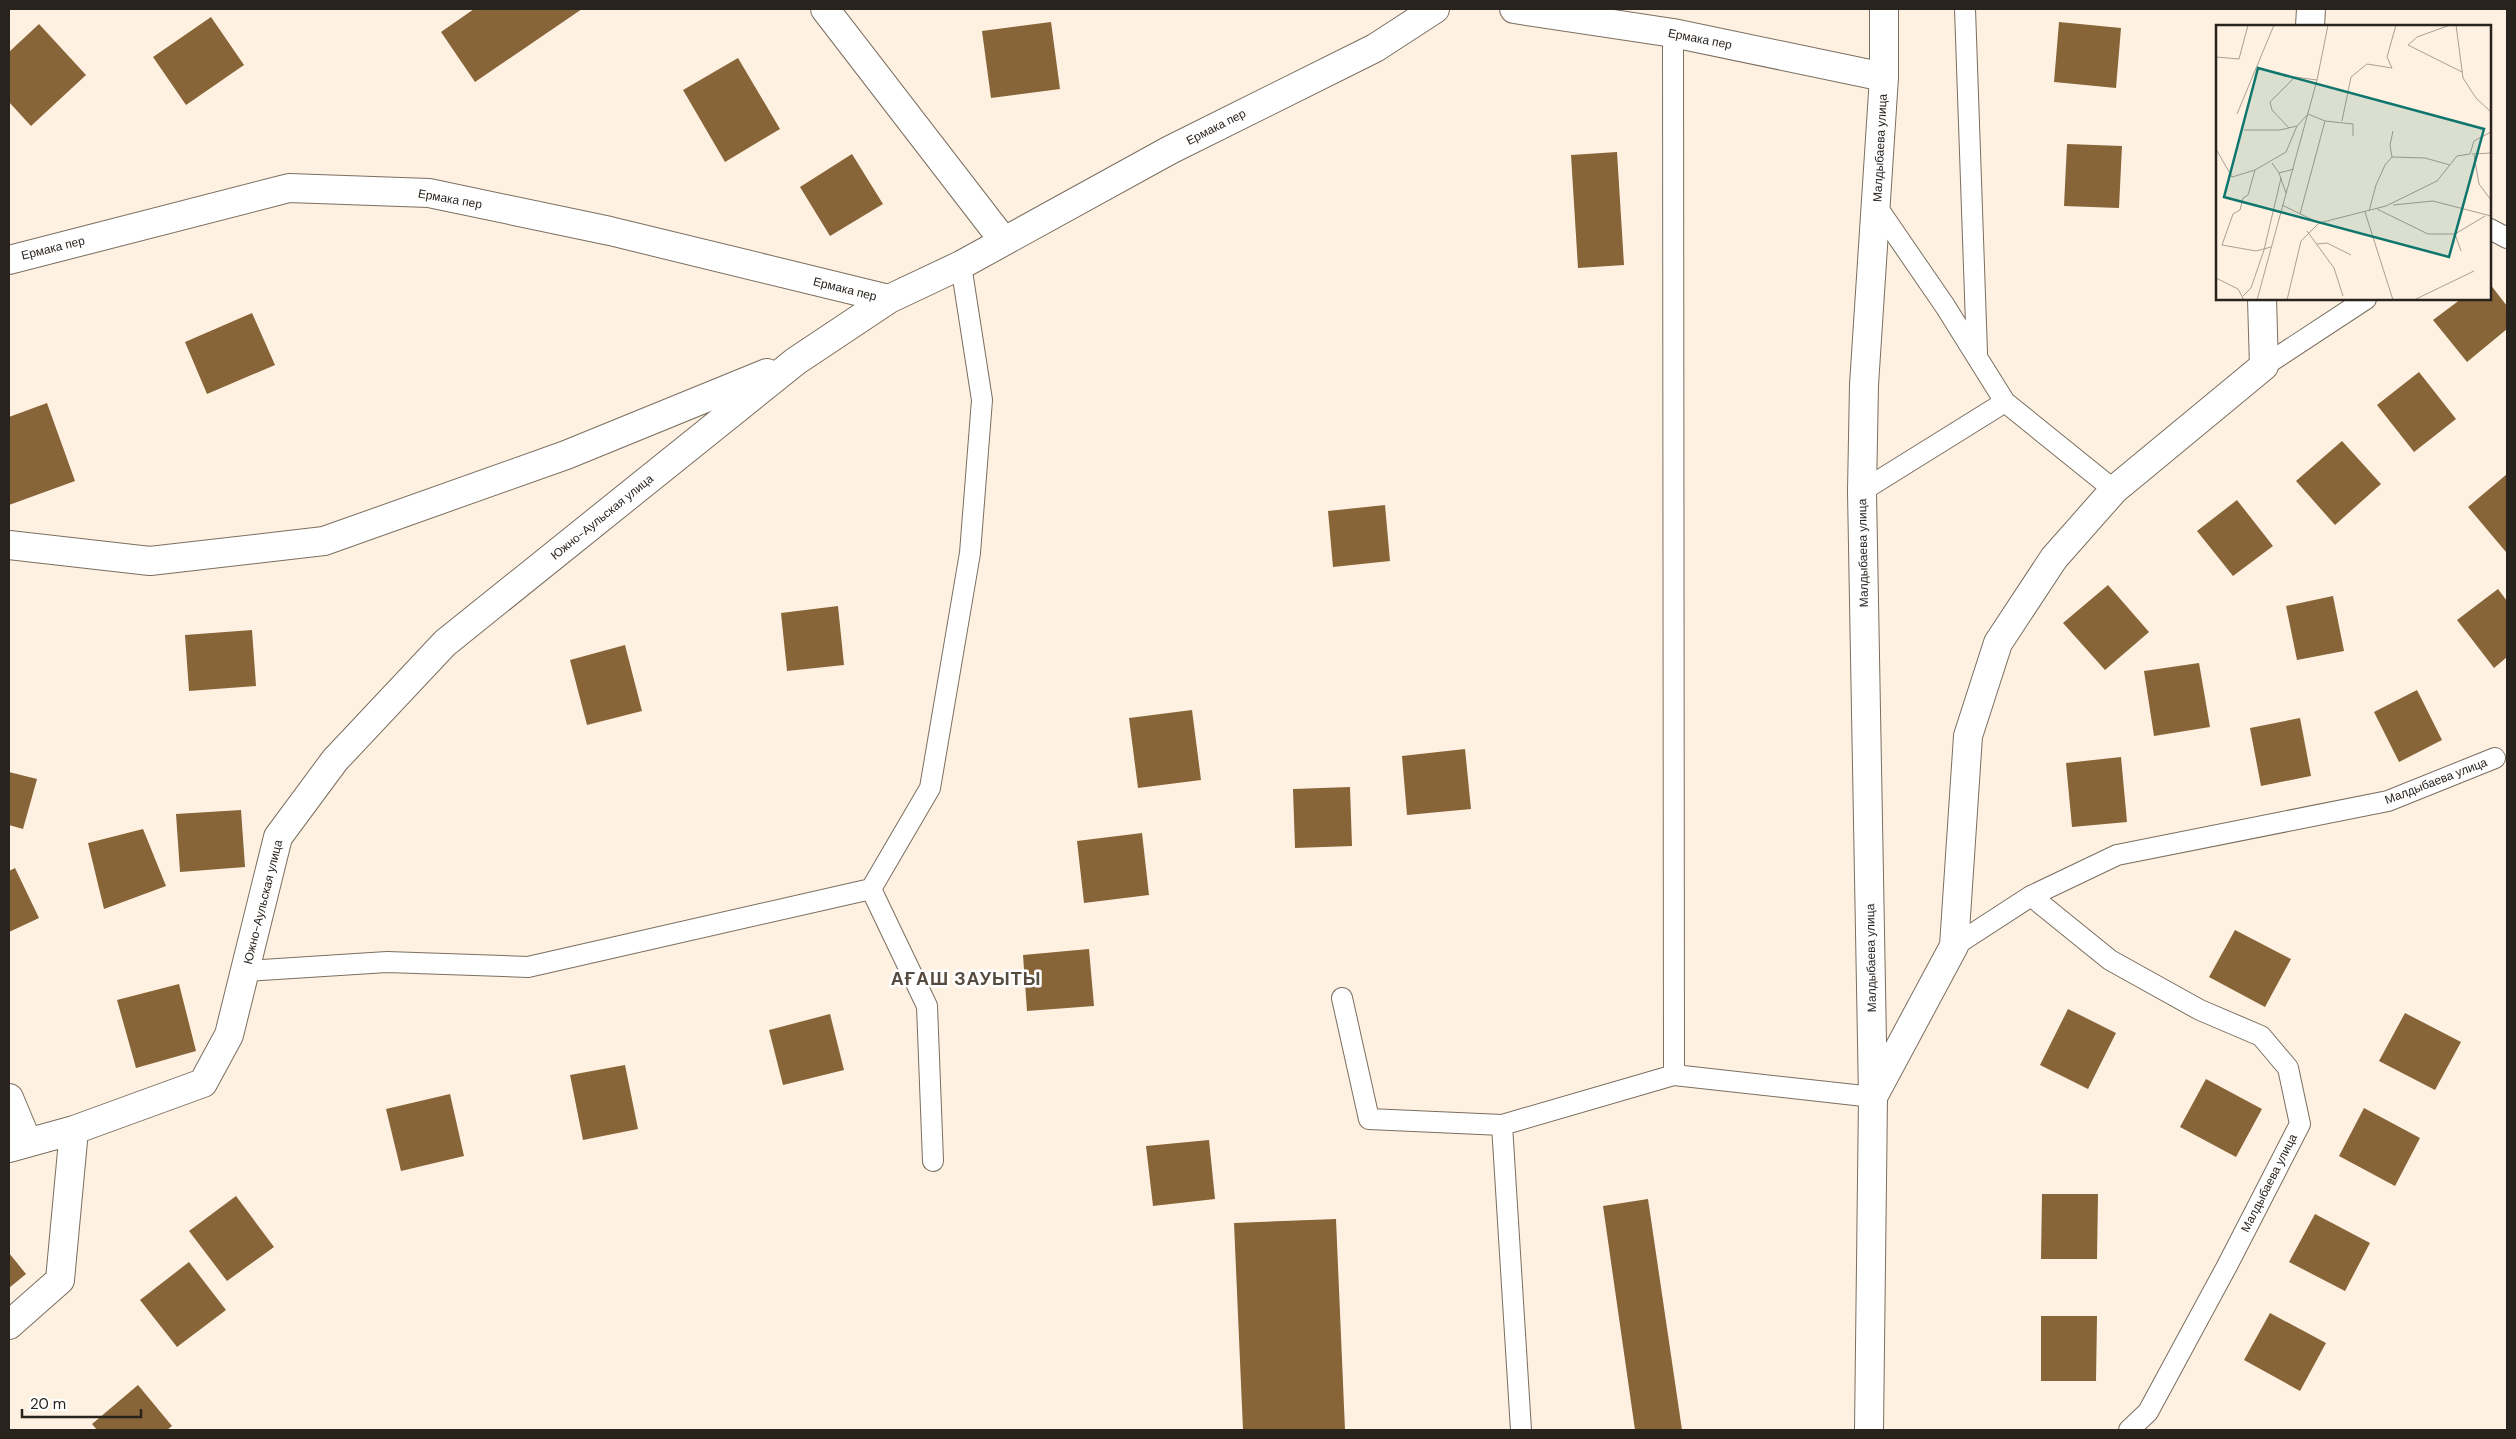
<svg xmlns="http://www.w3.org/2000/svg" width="2516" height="1439" viewBox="0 0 2516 1439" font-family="'DM Sans',sans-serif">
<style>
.building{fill:#886439}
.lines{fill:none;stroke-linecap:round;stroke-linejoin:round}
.service-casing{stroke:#7a6e60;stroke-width:22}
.minor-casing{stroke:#7a6e60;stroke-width:30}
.secondary-casing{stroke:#7a6e60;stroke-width:30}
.service{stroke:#fff;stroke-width:20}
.minor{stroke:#fff;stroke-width:28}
.secondary{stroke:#fff;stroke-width:28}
.labels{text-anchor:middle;stroke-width:5;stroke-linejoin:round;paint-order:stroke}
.street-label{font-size:12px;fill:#29231e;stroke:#fff}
.district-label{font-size:18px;font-weight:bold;letter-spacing:1px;fill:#564b3e;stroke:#fff}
.inset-road{fill:none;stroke:#a99f93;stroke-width:1}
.view{fill:#0f766e;fill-opacity:0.15;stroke:#0f766e;stroke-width:2.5}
.inset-edge{fill:none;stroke:#29231e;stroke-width:2.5}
</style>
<rect width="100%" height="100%" fill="#fff1e1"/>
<path class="building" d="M474 9H582L475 82 441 32Z
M211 17 244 65 186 105 153 57Z
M1051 22 1060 89 991 98 982 31Z
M2059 22 2121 28 2116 88 2054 82Z
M39 24 86 75 31 126 9 102V52Z
M738 58 780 129 725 162 683 90Z
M2067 144 2122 146 2119 208 2064 206Z
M1617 152 1624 265 1578 268 1571 155Z
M852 154 883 204 830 236 800 187Z
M2490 284 2507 306V329L2467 362 2433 320 2461 299H2490Z
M252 313 275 365 207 394 185 342Z
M2419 372 2456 419 2414 452 2377 405Z
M47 403 75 481 9 505V417Z
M2342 441 2381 484 2335 525 2296 481Z
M2507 474V551L2506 552 2468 507Z
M2237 500 2273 546 2233 576 2197 531Z
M1385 505 1390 561 1333 567 1328 511Z
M2108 585 2149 632 2105 670 2063 623Z
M2498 589 2507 601V657L2494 668 2457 620Z
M2333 596 2344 651 2297 660 2286 606Z
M838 606 844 665 787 671 781 613Z
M252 630 256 686 189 691 185 635Z
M625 645 642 711 587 725 570 660Z
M2199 663 2210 727 2154 736 2144 671Z
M2417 690 2442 740 2399 762 2374 712Z
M1192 710 1201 780 1138 788 1129 718Z
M2300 718 2311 776 2261 786 2250 728Z
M1465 749 1471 809 1407 815 1402 756Z
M2121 757 2127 822 2072 827 2066 763Z
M9 772 37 779 23 829 9 825Z
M1350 787 1352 846 1295 848 1293 789Z
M241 810 245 867 180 872 176 814Z
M143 829 166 886 104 909 88 843Z
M1142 833 1149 895 1084 903 1077 841Z
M15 868 39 918 9 932V871Z
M2235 930 2291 959 2265 1007 2209 977Z
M1089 949 1094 1006 1027 1011 1023 955Z
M179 984 196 1051 136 1068 117 1000Z
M2068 1009 2116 1033 2088 1089 2040 1065Z
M2405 1013 2461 1042 2435 1090 2379 1061Z
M830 1014 844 1070 783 1085 769 1030Z
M625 1065 638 1129 583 1140 570 1075Z
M2206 1079 2262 1109 2236 1157 2180 1127Z
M450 1094 464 1156 401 1171 386 1109Z
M2364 1108 2420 1138 2395 1186 2339 1156Z
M1209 1140 1215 1199 1153 1206 1146 1146Z
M2042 1194H2098L2097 1259H2041Z
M236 1196 274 1247 227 1281 189 1231Z
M1648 1199 1682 1430H1635L1603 1206Z
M2315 1214 2370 1243 2345 1291 2289 1262Z
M1336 1219 1345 1430H1243L1234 1223Z
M9 1253 26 1274 9 1288Z
M189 1262 226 1310 177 1347 140 1300Z
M2270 1313 2326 1343 2300 1391 2244 1360Z
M2041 1316H2097L2096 1381H2041Z
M138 1385 172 1426 167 1430H97L92 1424Z"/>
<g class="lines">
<g class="service-casing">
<path id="service" d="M1965 9 1977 353
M1673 33 1674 1075
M1877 207 1945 306 2005 402 2114 490
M2490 229 2507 238
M2264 366 2366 299
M1862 491 2005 402
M2031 896 2110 960 2200 1010 2261 1036 2288 1068 2300 1124 2227 1266 2148 1412 2129 1430
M1954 946 2031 896 2117 855 2388 801 2495 758
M246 971 387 962 528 967 871 889
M1342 998 1369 1119 1502 1125 1674 1075 1873 1097
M1502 1125 1521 1430
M933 1161 927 1006 871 889 930 788 970 553 982 400 961 265"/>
</g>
<g class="minor-casing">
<path id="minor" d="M825 9 1003 240
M1514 9 1673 33 1884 77
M2310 26 2311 9
M9 260 289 188 429 193 610 231 889 299
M9 545 150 561 324 541 566 455 767 373
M1873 1097 1954 946 1968 736 1998 643 2054 558 2114 490 2264 366 2262 299
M9 1098 27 1141
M9 1148 74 1130
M9 1325 60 1280 74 1130 203 1083 229 1035 278 837 335 760 445 643 796 361 889 299 961 265 1170 150 1375 48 1435 9"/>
</g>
<g class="secondary-casing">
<path id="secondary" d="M1869 1430 1873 1097 1862 491 1864 385 1884 77V9"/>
</g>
<use href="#service" class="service"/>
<use href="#minor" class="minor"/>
<use href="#secondary" class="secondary"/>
</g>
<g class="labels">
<g class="street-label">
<text transform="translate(1700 39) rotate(11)" y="4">Ермака пер</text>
<text transform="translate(1216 127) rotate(-27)" y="4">Ермака пер</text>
<text transform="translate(1880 148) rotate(-87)" y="4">Малдыбаева улица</text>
<text transform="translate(450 199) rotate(10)" y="4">Ермака пер</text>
<text transform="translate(53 248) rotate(-14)" y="4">Ермака пер</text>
<text transform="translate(845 289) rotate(14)" y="4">Ермака пер</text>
<text transform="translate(602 517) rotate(-39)" y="4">Южно-Аульская улица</text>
<text transform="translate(1863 553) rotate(-91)" y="4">Малдыбаева улица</text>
<text transform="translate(2436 781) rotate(-21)" y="4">Малдыбаева улица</text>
<text transform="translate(263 902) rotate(-76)" y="4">Южно-Аульская улица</text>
<text transform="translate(1871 958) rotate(-91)" y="4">Малдыбаева улица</text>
<text transform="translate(2269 1183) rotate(-63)" y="4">Малдыбаева улица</text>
</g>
<g class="district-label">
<text x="966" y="985">АҒАШ ЗАУЫТЫ</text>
</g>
</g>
<g transform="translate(2216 25)">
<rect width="275" height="275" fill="#fff1e1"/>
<path class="inset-road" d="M234 0 201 12 192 20 246 47M240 0 247 53 260 73 275 87M0 32 23 34 32 0M21 89 58 0M126 96 135 52 151 39 176 43 171 32 180 0M73 103 56 85 54 77 79 52 101 55M28 105H64L81 101M0 124 16 152 39 145M256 129 275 128M258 130 263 159 275 175M176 132 209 133 234 140M56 138 63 148 70 168M63 148 78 144M66 180 103 198 170 181 221 156 241 131 254 129 258 116 275 107M177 180 217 176 275 191M161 184 212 209H239L269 191M153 186 160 160 169 140 176 132 174 120 177 106M149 187 177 275M84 189 109 96M91 206 118 243 127 271M239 209 245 226M101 219 111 218 135 230M55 222 40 226 6 220 17 189 24 185 27 173 32 170 39 145 70 127 81 101 92 89 109 96 137 99V111M0 253 22 264 28 275M27 271 35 263 48 225 65 153M41 275 101 55 112 0M71 275 85 216 103 198M198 275 258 246"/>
<path class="view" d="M42 43 268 104 233 232 8 172Z"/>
<rect width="275" height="275" class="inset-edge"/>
</g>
<rect width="2516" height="1439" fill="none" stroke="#29231e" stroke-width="20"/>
<path d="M22 1409v8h119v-8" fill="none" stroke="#29231e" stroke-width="2.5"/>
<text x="30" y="1409" font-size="15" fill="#29231e" stroke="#ffffff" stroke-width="4" paint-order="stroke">20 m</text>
</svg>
